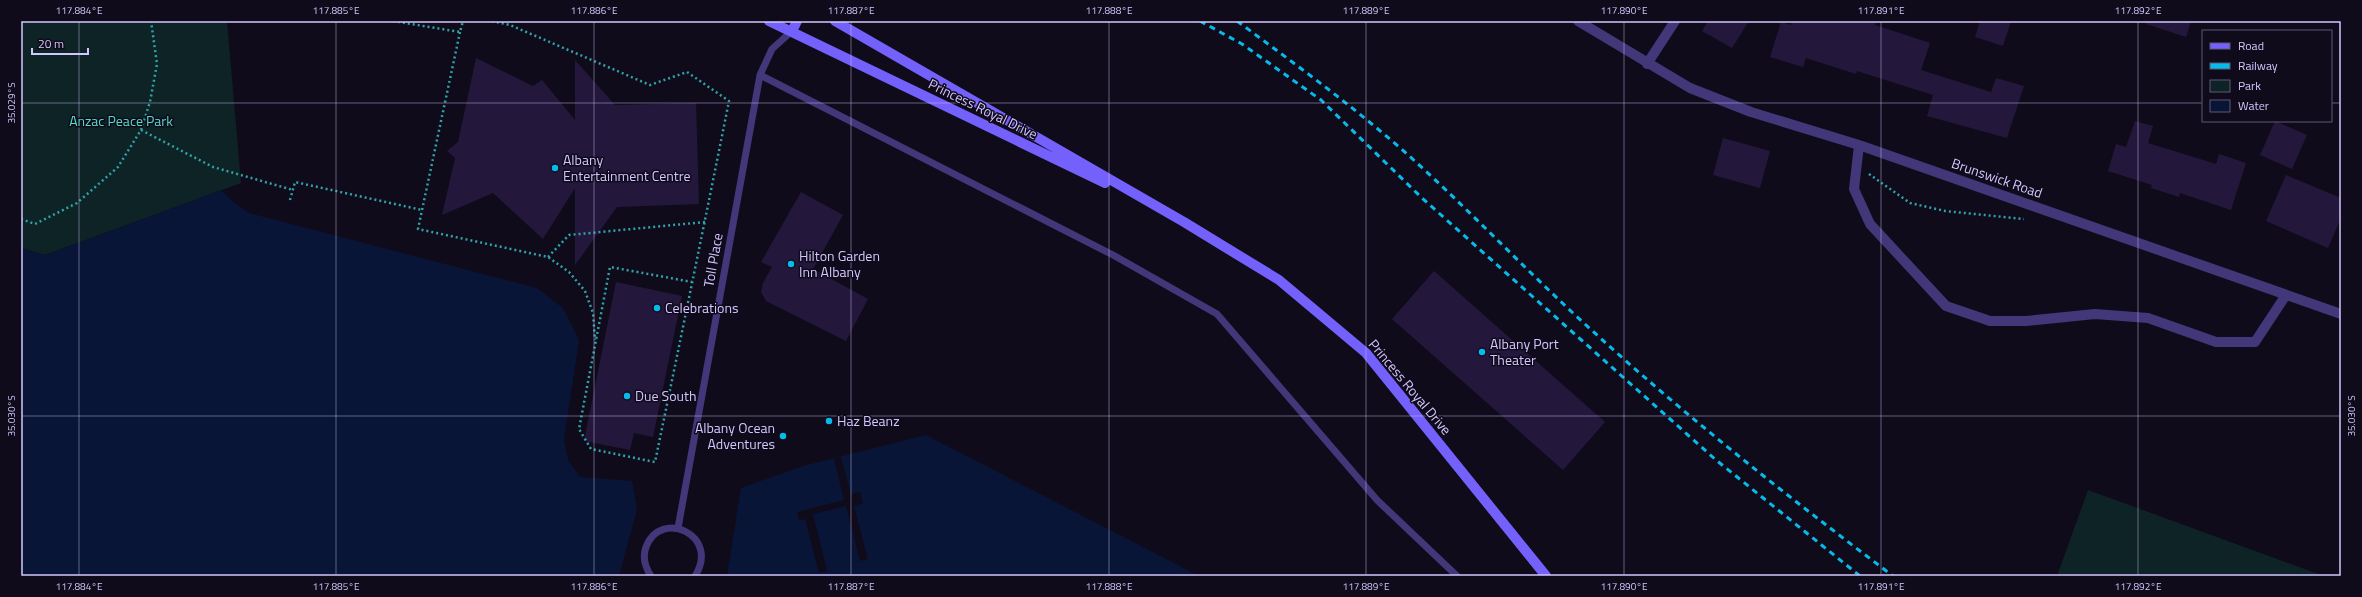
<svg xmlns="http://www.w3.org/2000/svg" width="2362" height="597" viewBox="0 0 2362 597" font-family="'Titillium Web',sans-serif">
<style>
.green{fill:#0e2325}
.water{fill:#091536}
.pier{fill:#100b1b}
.building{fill:#23183b}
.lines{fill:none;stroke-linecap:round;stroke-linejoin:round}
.path{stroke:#2fa3a9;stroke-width:2.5;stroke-dasharray:2 3;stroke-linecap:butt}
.lane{stroke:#413779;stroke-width:7}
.street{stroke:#413779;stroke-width:10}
.secondary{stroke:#7460fb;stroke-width:10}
.rail{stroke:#06bbea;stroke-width:3;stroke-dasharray:6 5;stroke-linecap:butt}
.ticks{fill:none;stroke:#d3c6fe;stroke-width:1;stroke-opacity:0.45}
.poi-dot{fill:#06bbea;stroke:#100b1b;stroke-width:1.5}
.labels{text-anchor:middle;stroke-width:3;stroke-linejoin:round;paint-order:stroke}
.street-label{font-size:14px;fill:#d3c6fe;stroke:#100b1b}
.park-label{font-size:14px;fill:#56dac7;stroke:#100b1b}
.poi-label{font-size:14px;fill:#d3c6fe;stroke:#100b1b;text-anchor:start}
.neatline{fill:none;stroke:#d3c6fe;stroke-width:1.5}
.ticks-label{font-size:10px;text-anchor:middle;fill:#d3c6fe}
</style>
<rect width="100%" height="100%" fill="#100b1b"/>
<path class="green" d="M21 21H227L241 183 45 255 21 248Z
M2088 490 2324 576H2057Z"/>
<path class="water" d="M221 190 235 203 249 213 537 288 563 308 579 340 564 439 568 460 580 477 632 481 637 510 619 576H21V248L46 255Z
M926 435 1199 576H727L741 488 803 466Z"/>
<path class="pier" d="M841 457 851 494 860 492 863 503 854 506 868 559 860 561 846 506 813 514 827 571 819 573 805 519 799 520 797 512 844 500 834 459Z"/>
<path class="building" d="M1708 21H1749L1732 48 1702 31Z
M1792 21H1876L1875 25 1930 43 1921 70 1991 92 1996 78 2024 86 2007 138 1927 116 1933 95 1857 71 1856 74 1806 58 1803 67 1770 57 1781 22 1791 25Z
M1980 21H2011L2003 46 1975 37Z
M2147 21H2191L2186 37 2146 24Z
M476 58 533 86 542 80 575 120V60L615 105 696 103 699 204 617 207 575 265V188L543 239 493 193 442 215 455 158 447 151 458 142Z
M2135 121 2153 126 2148 143 2216 164 2219 154 2246 163 2231 210 2180 193 2179 197 2151 188 2152 185 2108 171 2116 144 2126 147Z
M2275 121 2307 135 2292 169 2260 155Z
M1723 138 1770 151 1760 188 1713 175Z
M2286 175 2341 198V218L2328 248 2266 221Z
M801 192 843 215 813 269 868 299 846 341 766 301 761 292 763 283 772 267 761 262Z
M1434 271 1605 422 1563 470 1392 319Z
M616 282 682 296 653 437 634 433 630 450 584 441Z"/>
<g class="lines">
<path class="path" d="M393 21 460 32 463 21
M492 21 510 25 650 85 687 72 729 101C705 221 680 342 655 462L591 449 579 429 610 267 692 282
M460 32 418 229 548 257 569 272 585 291 593 313 595 340
M141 130 213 167 293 190
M1869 174 1910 203 1945 211 2024 219
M290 200 295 182 422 210
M21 219 35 224 77 203 118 167 141 130 150 102 157 64 151 21
M548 257 569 235 705 222"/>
<path class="lane" d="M760 75 1113 255 1217 314 1377 500 1457 576
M678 528 760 75 772 49 792 31
M651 576C645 567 642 558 646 547 660 508 721 535 695 576"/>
<path class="street" d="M1578 21 1690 88 1751 112 1859 145 2341 314
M1647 64 1675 21
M1859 145 1854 189 1870 224 1946 306 1990 321H2026L2095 314 2148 318 2216 342H2255L2286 295"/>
<path class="secondary" d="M769 21 1105 183
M835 21 1184 222 1279 280 1366 353 1546 576
M792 31 797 21"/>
<path class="rail" d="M1200 21 1242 44 1321 100 1422 198 1716 460 1860 576
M1237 21C1295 64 1353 106 1407 154 1464 205 1517 261 1573 313 1674 407 1783 493 1893 576"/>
</g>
<path class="ticks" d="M79 21V576M336 21V576M594 21V576M851 21V576M1109 21V576M1366 21V576M1624 21V576M1881 21V576M2138 21V576M21 103H2203M2331 103H2341M21 416H2341"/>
<g class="poi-dot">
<circle cx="555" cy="168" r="4"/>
<circle cx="791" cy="264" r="4"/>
<circle cx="657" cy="308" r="4"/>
<circle cx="1482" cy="352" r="4"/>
<circle cx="627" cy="396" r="4"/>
<circle cx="829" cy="421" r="4"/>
<circle cx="783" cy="436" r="4"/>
</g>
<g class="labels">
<g class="street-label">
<text transform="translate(983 109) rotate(26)" y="5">Princess Royal Drive</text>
<text transform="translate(1997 178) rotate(19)" y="5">Brunswick Road</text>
<text transform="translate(713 260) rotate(-80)" y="5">Toll Place</text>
<text transform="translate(1410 387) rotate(50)" y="5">Princess Royal Drive</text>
</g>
<g class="park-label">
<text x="121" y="126">Anzac Peace Park</text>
</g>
<g class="poi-label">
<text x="563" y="165">Albany<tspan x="563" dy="16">Entertainment Centre</tspan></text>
<text x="799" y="261">Hilton Garden<tspan x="799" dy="16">Inn Albany</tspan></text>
<text x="665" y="313">Celebrations</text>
<text x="1490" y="349">Albany Port<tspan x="1490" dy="16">Theater</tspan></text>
<text x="635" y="401">Due South</text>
<text x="837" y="426">Haz Beanz</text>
<text x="775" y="433" text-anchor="end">Albany Ocean<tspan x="775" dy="16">Adventures</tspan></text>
</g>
</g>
<rect width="2362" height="597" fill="none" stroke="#100b1b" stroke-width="44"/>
<rect x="2202" y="30" width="130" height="92" fill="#100b1b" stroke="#5e5676"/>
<rect x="2210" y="43" width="20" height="6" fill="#7460fb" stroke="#5e5676"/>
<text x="2238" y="50" font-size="12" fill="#d3c6fe">Road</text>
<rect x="2210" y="63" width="20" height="6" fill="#06bbea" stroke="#5e5676"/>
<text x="2238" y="70" font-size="12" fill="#d3c6fe">Railway</text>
<rect x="2210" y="80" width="20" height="12" fill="#0e2325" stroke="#5e5676"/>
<text x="2238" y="90" font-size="12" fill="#d3c6fe">Park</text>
<rect x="2210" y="100" width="20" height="12" fill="#091536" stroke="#5e5676"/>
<text x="2238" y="110" font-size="12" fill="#d3c6fe">Water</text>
<path d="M32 48v6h56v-6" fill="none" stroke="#d3c6fe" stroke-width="2"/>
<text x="38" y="48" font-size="12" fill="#d3c6fe" stroke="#100b1b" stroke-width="3" paint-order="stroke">20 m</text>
<rect x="22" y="22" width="2318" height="553" class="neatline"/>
<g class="ticks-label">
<text x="79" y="14">117.884°E</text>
<text x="336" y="14">117.885°E</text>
<text x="594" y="14">117.886°E</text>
<text x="851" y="14">117.887°E</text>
<text x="1109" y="14">117.888°E</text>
<text x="1366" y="14">117.889°E</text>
<text x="1624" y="14">117.890°E</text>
<text x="1881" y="14">117.891°E</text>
<text x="2138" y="14">117.892°E</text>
<text transform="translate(11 103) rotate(-90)" y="4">35.029°S</text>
<text transform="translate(11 416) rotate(-90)" y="4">35.030°S</text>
<text transform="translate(2351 416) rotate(-90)" y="4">35.030°S</text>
<text x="79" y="590">117.884°E</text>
<text x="336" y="590">117.885°E</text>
<text x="594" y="590">117.886°E</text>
<text x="851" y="590">117.887°E</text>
<text x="1109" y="590">117.888°E</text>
<text x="1366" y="590">117.889°E</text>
<text x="1624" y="590">117.890°E</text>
<text x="1881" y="590">117.891°E</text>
<text x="2138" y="590">117.892°E</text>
</g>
</svg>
